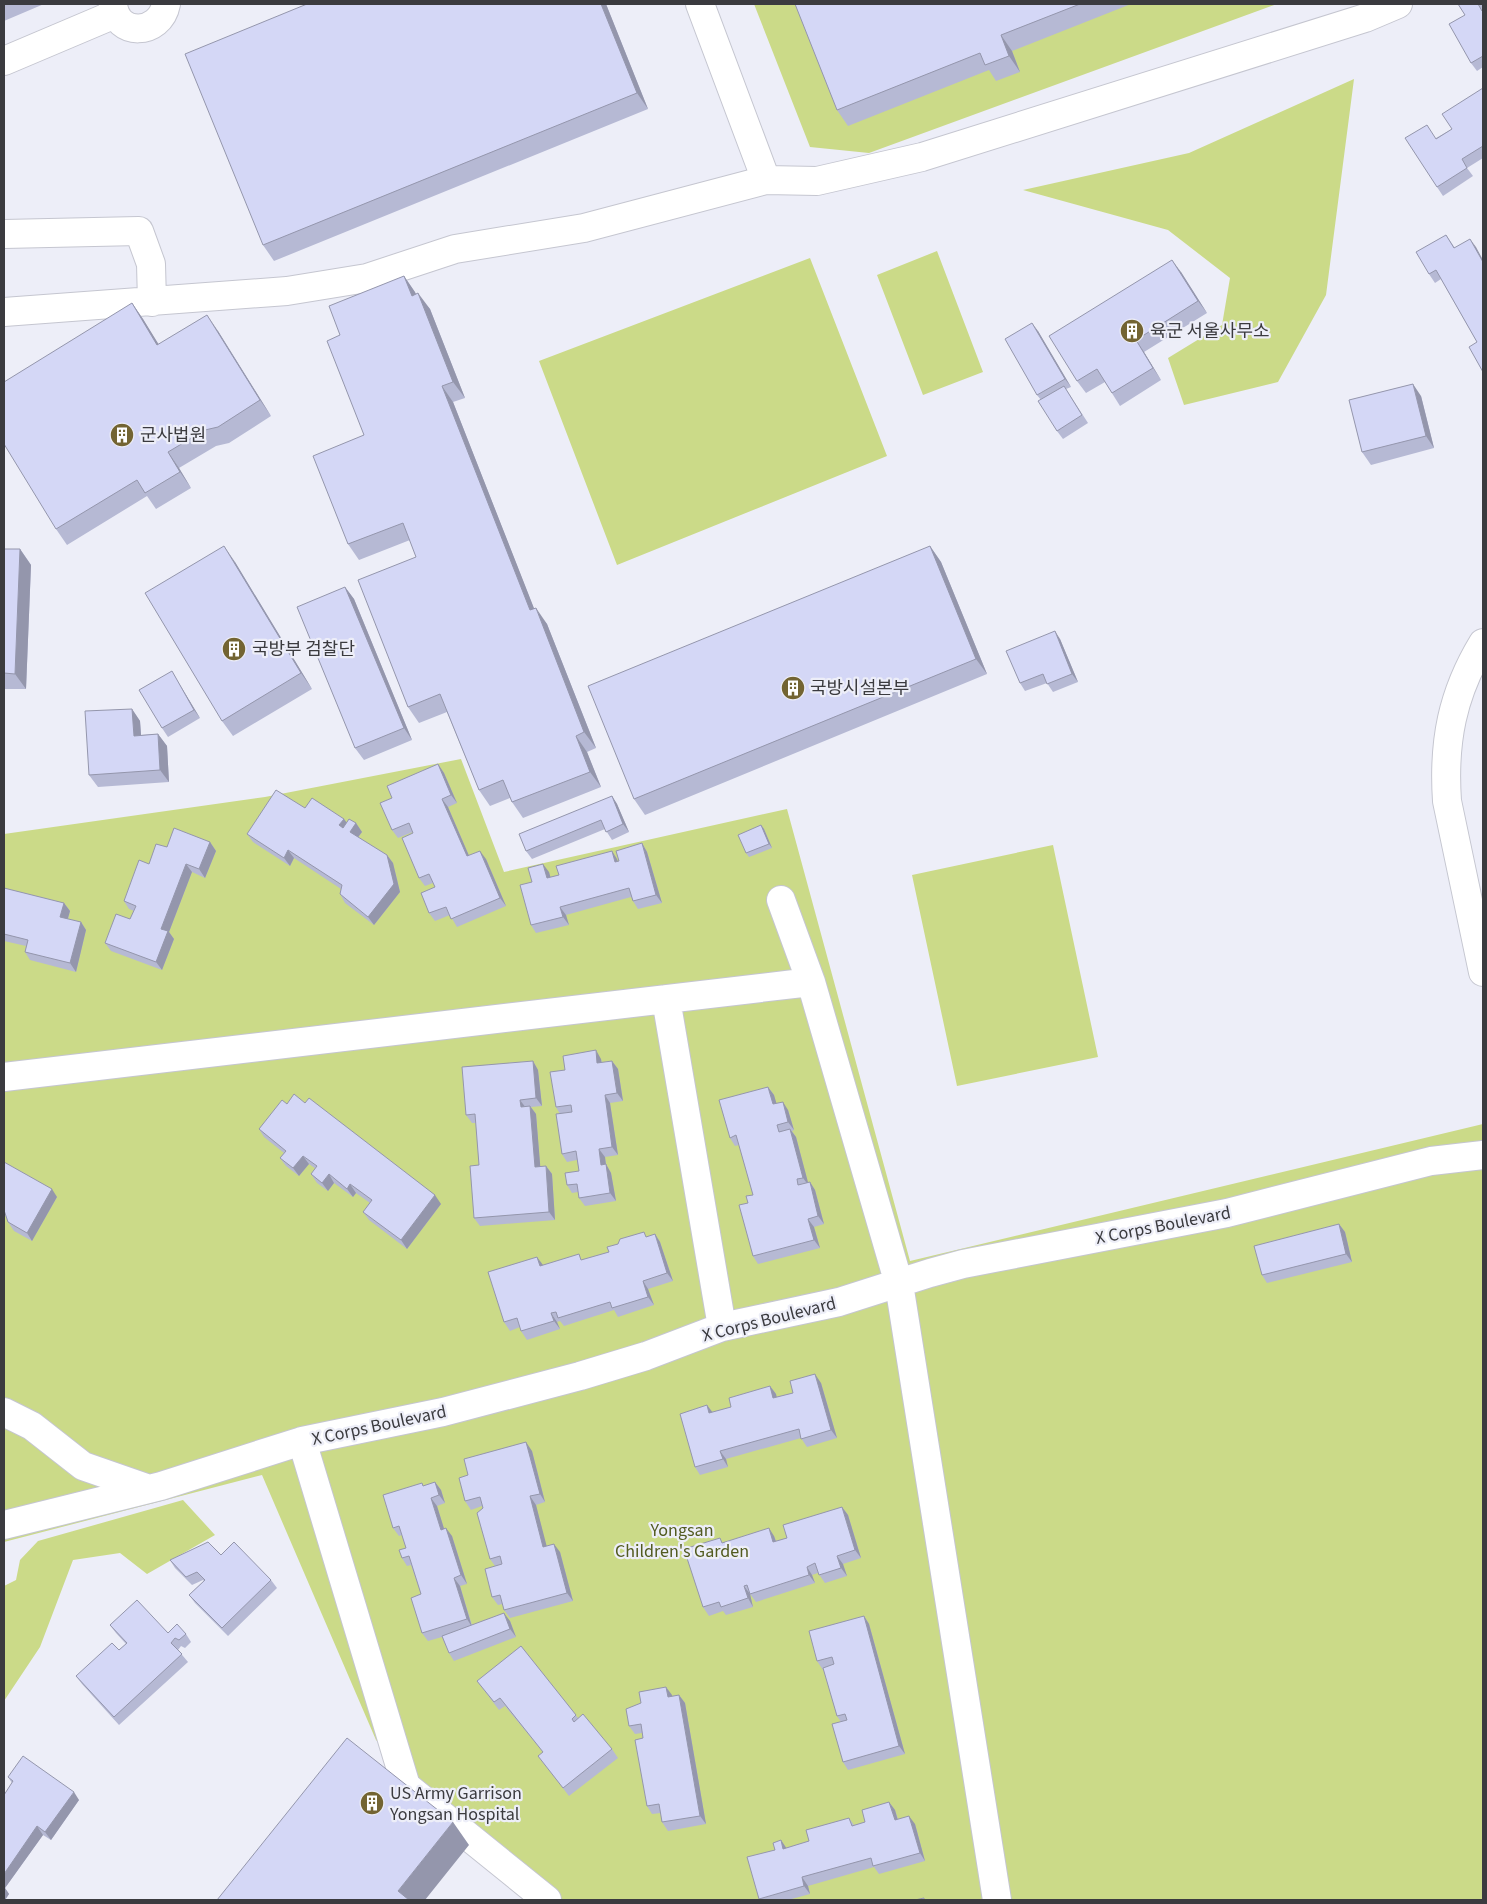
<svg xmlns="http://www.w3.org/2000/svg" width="1487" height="1904" viewBox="0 0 1487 1904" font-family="'Source Sans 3','Noto Sans KR',sans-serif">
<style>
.green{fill:#cbda88}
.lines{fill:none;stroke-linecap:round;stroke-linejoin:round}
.minor-casing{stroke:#c5c6d0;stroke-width:30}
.minor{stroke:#fff;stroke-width:28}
.wall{fill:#b6b9d4}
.shaded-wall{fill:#9496ac}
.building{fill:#d4d7f6;stroke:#9496ac}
.labels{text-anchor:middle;stroke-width:4.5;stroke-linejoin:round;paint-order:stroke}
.poi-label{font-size:18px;fill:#3b3b3f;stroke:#edeef8;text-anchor:start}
.street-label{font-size:18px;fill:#3b3b3f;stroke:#edeef8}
.park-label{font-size:18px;fill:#525b20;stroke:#edeef8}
</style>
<rect width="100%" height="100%" fill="#edeef8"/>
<path class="green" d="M754 4H1277L869 153 810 147Z
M1354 79 1326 295 1278 382 1184 405 1168 358 1222 325 1230 278 1168 230 1023 190 1189 153Z
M937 251 983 372 923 395 877 275Z
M810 258 887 456 617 565 539 361Z
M461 759 504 872 787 809 910 1261 1483 1124V1900H525L376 1740 262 1475 4 1542V834L265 797Z
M1053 845 1098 1057 957 1086 912 875Z
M183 1500 215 1535 147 1574 120 1553 73 1560 40 1647 4 1701V1586L16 1580 20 1560 38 1541Z"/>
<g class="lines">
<g class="minor-casing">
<path id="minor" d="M113 4C116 37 160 36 166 4
M700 4 766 180
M4 61 115 14
M4 234 139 231 151 264 152 302
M4 312 287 291 367 278 455 249 584 228 766 180 817 181 922 157 1365 18 1398 4
M1483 643C1452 694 1443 742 1447 801L1483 972
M781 900 811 982 899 1284 997 1900
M666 999 722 1327
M4 1077 811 982
M4 1412 32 1426 83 1466 149 1489
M302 1441 406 1786 547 1900
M4 1525 161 1486 302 1441 443 1412 580 1376 646 1356 722 1327 839 1302 930 1273 963 1264 1227 1213 1431 1161 1483 1155"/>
</g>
<use href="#minor" class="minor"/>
</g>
<path class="wall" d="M4 4H44L4 21Z
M606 4 648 109 274 261 263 245Z
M795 4H1131L1012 51 1020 72 996 81 989 70 848 126 837 110Z
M1458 4H1483V67L1477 71 1471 63 1465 15Z
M1483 88V158L1467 168 1473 176 1443 196 1437 187 1436 138 1452 129Z
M1446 235 1455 248 1476 247 1477 342 1441 279 1435 283 1429 274Z
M1181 272 1207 313 1144 352 1161 380 1120 406 1105 382 1086 393 1077 381Z
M404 276 416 294 430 309 465 398 453 402 534 609 547 624 596 748 587 752 601 787 523 818 512 802 510 798 490 806 479 790 447 712 419 723 408 707 416 557 410 540 359 560 348 544 364 435 340 335Z
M132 303 143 319 158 344 218 331 271 416 229 443 216 446 179 468 191 488 156 509 147 496 67 545 56 529Z
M1038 331 1071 387 1066 389 1088 423 1063 439 1057 431 1041 400 1037 395Z
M1421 396 1434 448 1371 465 1362 452Z
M930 546 941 562 987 674 645 815 634 799Z
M4 549H20L31 565 26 689H4Z
M235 562 312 689 233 736 222 721Z
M345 587 354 599 412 740 364 760 355 748Z
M1060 639 1078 682 1053 692 1047 683 1025 691 1020 683Z
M177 680 200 718 168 737 162 728Z
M132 709 140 721 141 735 158 734 167 746 169 782 98 787 89 775Z
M438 764 444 773 457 803 448 807 469 856 486 859 506 906 457 927 450 915 435 921 429 913 435 887 433 883 425 886 419 878 413 832 398 838 392 830Z
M612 796 617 804 629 832 612 840 605 829 532 859 526 851Z
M305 808 344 819 346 822 356 823 362 832 358 837 387 855 393 863 400 892 374 925 345 903 340 894 341 889 294 858 290 866 253 842 247 834Z
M761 825 764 829 772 848 749 857 746 853Z
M210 842 216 851 205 878 192 872 169 932 174 939 162 970 111 951 105 943 130 919 134 911 129 909 124 901 149 864 167 847Z
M642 843 647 852 662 903 638 909 633 901 631 897 566 915 569 925 536 933 531 925 532 882 549 872 550 877 559 875 612 851 618 862Z
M4 888 64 903 70 911 68 919 81 922 86 930 76 972 30 960 25 952 26 946 4 941Z
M601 1059 602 1063 612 1061 618 1069 623 1101 610 1103 618 1155 605 1157 606 1164 611 1173 616 1201 585 1206 579 1198 578 1192 572 1193 567 1185 579 1171 577 1160 567 1162 562 1154 560 1114 556 1107 565 1070Z
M533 1061 538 1070 542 1106 531 1107 536 1114 540 1166H546L552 1174 555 1220 480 1226 474 1218 479 1165 476 1123H472L466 1115Z
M768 1087 774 1095 776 1104 788 1110 794 1130 792 1131 796 1137 808 1183 810 1182 815 1190 824 1224 814 1227 820 1248 758 1264 753 1256 748 1203 753 1195 739 1145 735 1146 730 1138Z
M287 1104 441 1204 407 1249 369 1220 363 1212 370 1203 356 1193 353 1197 334 1183 328 1191 317 1183 311 1174 316 1169 309 1164 299 1176 286 1166 280 1158 284 1153 264 1137 259 1129Z
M4 1162 57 1197 32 1241 14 1231 8 1222 5 1215 4 1214Z
M1339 1224 1345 1232 1352 1262 1267 1283 1262 1275Z
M655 1234 660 1242 673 1281 648 1289 654 1305 618 1317 614 1310 564 1326 560 1321 557 1322 560 1329 527 1340 521 1331 520 1327 510 1331 504 1322 583 1260 609 1252Z
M821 1383 837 1438 807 1447 801 1438 726 1459 728 1467 700 1475 695 1467 707 1405 712 1412 731 1407 770 1386 776 1394V1397L793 1393Z
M532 1451 545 1502 536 1505 546 1546 560 1552 573 1601 510 1618 504 1610 503 1604 498 1605 492 1597 495 1566 490 1559 482 1506 471 1510 465 1501 468 1475Z
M435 1482 441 1490 445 1503 437 1506 444 1529 452 1536 467 1584 460 1586 472 1625 510 1621 516 1637 454 1661 449 1653 442 1637 428 1641 422 1633 421 1594 411 1565 407 1566 402 1558 406 1548 402 1535 399 1536 393 1528 424 1486Z
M842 1507 848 1515 861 1558 843 1564 847 1576 825 1583 818 1573 812 1575 815 1583 756 1602 750 1594 753 1607 726 1615 723 1611 709 1616 703 1607 723 1542 774 1536 776 1541 787 1538Z
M221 1555 271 1580 277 1588 228 1636 195 1603 189 1595 204 1581 203 1580 192 1585 175 1568 170 1560Z
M864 1616 869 1624 905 1754 848 1770 843 1762 841 1722 837 1716 824 1669 823 1670 817 1661Z
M110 1625 168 1633 186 1634 191 1642 185 1648 181 1646 178 1650 188 1662 119 1725 82 1684 76 1676 119 1650 126 1644 116 1633Z
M521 1646 578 1718 612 1749 618 1758 569 1796 538 1756 543 1752 505 1706 499 1710 477 1681Z
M666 1687 672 1696 679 1695 685 1703 706 1824 668 1831 662 1822 661 1813 652 1814 647 1806 642 1733 635 1734 629 1726 641 1703Z
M8 1777 79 1800 51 1840 43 1835 5 1888 9 1894 5 1900H4L12 1783Z
M889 1802 895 1810 898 1819 915 1824 925 1861 879 1874 874 1867 808 1886 810 1894 788 1900H760L759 1899 775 1850 781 1840 786 1848 809 1841 849 1818 854 1825 865 1822Z"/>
<path class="shaded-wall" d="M601 4H606L648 109 637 93Z
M1001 35 1012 51 1020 72 1009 56Z
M1470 239 1476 247 1483 260V262Z
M1172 260 1181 272 1207 313 1198 301Z
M404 276 415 292 423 312 412 296Z
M418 293 430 309 465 398 453 382Z
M132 303 143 319 169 361 157 345Z
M207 315 218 331 271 416 260 400Z
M1032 323 1038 331 1071 387 1065 379Z
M1136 340 1144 352 1161 380 1153 368Z
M1413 384 1421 396 1434 448 1426 436Z
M442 386 453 402 541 626 530 610Z
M168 452 179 468 191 488 180 472Z
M224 546 235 562 312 689 301 673Z
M930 546 941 562 987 674 976 659Z
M20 549 31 565 26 689 15 674Z
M345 587 354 599 412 740 404 728Z
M536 608 547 624 596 748 584 732Z
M1055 631 1060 639 1078 682 1072 674Z
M172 671 177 680 200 718 194 710Z
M132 709 140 721 142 748 134 736Z
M158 734 167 746 169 782 160 770Z
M576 736 587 752 601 787 590 772Z
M438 764 444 773 457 803 451 795Z
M612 796 617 804 629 832 623 824Z
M442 799 448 807 473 865 467 856Z
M344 819 350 827 345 834 339 825Z
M356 823 362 832 356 840 350 832Z
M761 825 764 829 772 848 769 844Z
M210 842 216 851 205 878 199 869Z
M642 843 647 852 662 903 656 895Z
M288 850 294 858 290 866 284 858Z
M480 851 486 859 506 906 500 898Z
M612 851 617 859 621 871 615 862Z
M387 855 393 863 400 892 374 925 368 917Z
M186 864 192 872 169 932 174 939 162 970 156 962 161 929Z
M543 864 549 872 553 886 547 878Z
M64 903 70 911 66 925 60 917Z
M560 907 566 915 569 925 563 917Z
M81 922 86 930 76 972 70 963Z
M596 1050 601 1059 603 1072 597 1063Z
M533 1061 538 1070 542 1106 536 1098Z
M612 1061 618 1069 623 1101 617 1093Z
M768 1087 774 1095 779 1112 773 1104Z
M605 1095 610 1103 618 1155 612 1147Z
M520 1100 526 1108 521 1107Z
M783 1102 788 1110 794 1130 788 1122Z
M530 1106 536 1114 541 1175 535 1167Z
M790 1129 796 1137 809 1186 803 1178Z
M599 1149 605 1157 607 1173 601 1165Z
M303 1156 309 1164 299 1176 293 1168Z
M606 1164 611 1173 616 1201 610 1193Z
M546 1166 552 1174 555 1220 549 1212Z
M329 1174 334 1183 328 1191 322 1183Z
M810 1182 815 1190 824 1224 818 1216Z
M350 1184 356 1193 353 1197 347 1189Z
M52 1189 57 1197 32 1241 27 1233Z
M435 1195 441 1204 407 1249 401 1240Z
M808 1219 814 1227 820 1248 814 1240Z
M1339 1224 1345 1232 1352 1262 1346 1254Z
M655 1234 660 1242 673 1281 667 1273Z
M537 1257 543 1265 546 1275 540 1266Z
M643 1281 648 1289 654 1305 648 1297Z
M551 1313 557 1322 560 1329 554 1321Z
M815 1374 821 1383 837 1438 831 1430Z
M770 1386 776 1394 779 1406 773 1398Z
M707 1405 713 1413H709Z
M526 1442 532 1451 545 1502 540 1494Z
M720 1451 726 1459 728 1467 723 1459Z
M435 1482 441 1490 445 1503 439 1495Z
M530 1496 536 1505 549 1555 543 1547Z
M431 1498 437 1506 447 1538 441 1530Z
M842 1507 848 1515 861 1558 855 1550Z
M446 1528 452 1536 467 1584 461 1575Z
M769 1528 774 1536 779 1550 773 1542Z
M554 1544 560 1552 573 1601 567 1593Z
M837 1556 843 1564 847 1576 841 1568Z
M807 1567 812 1575 815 1583 809 1575Z
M454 1578 460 1586 472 1627 467 1619Z
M744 1586 750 1594 753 1607 748 1598Z
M504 1613 510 1621 516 1637 510 1629Z
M864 1616 869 1624 905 1754 899 1746Z
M666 1687 672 1695 674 1705 668 1697Z
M679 1695 685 1703 706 1824 700 1816Z
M74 1792 79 1800 51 1840 45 1832Z
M889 1802 895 1810 900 1828 895 1820Z
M909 1816 915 1824 925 1861 920 1853Z
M453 1822 469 1845 425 1900H404L398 1891Z
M37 1826 43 1835 5 1888 9 1894 5 1900H4V1874Z
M781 1840 787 1849H783Z
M802 1877 808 1886 810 1894 804 1886Z"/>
<path class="building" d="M307 4H601L637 93 263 245 185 54Z
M795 4H1080L1001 35 1009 56 985 65 980 53 837 110Z
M1458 4H1480H1478L1482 11 1483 10V56L1471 63 1449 24 1465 15Z
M1483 88V146L1462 159 1467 168 1437 187 1405 138 1427 125 1436 139 1452 129 1442 114Z
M1446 235 1454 248 1470 239 1483 262V372L1469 347 1477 342 1436 270 1429 274 1416 252Z
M1172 260 1198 301 1136 340 1153 368 1112 393 1097 369 1077 381 1049 336Z
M404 276 412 296 418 293 453 382 442 386 530 610 536 608 584 732 576 736 590 772 512 802 503 780 479 790 440 694 408 707 358 580 416 557 403 523 348 544 313 456 364 435 327 341 340 335 329 306Z
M132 303 157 345 207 315 260 400 218 427 205 430 168 452 180 472 145 493 137 480 56 529 4 444V382Z
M1032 323 1065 379 1037 395 1005 339Z
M1413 384 1426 436 1362 452 1349 400Z
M1064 386 1082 415 1057 431 1038 401Z
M224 546 301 673 222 721 145 593Z
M930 546 976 659 634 799 588 686Z
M4 549H20L15 674 4 673Z
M345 587 404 728 355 748 297 607Z
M1055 631 1072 674 1047 684 1043 674 1020 683 1006 651Z
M172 671 194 710 162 728 139 690Z
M132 709 134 736 158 734 160 770 89 775 85 711Z
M438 764 451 795 442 799 467 856 480 851 500 898 451 919 446 907 429 913 421 893 435 887 429 874 419 878 402 838 413 833 409 823 392 830 380 803 392 798 387 786Z
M276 790 305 808 312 798 344 819 339 825 343 828 349 819 356 823 350 832 387 855 394 884 368 917 340 894 342 885 288 850 284 858 247 834Z
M612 796 623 824 606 832 601 820 526 851 519 834Z
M761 825 769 844 746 853 738 835Z
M174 828 210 842 199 869 186 864 161 929 168 931 156 962 105 943 116 914 130 919 136 906 124 901 139 860 149 864 156 844 167 847Z
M642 843 656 895 633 901 629 888 560 907 563 917 531 925 520 885 532 882 528 868 543 864 547 878 559 875 556 866 612 851 615 862 619 861 616 851Z
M4 888 64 903 60 917 81 922 70 963 25 952 28 940 4 934Z
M596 1050 597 1063 612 1061 617 1093 605 1095 612 1147 599 1149 601 1165 606 1164 610 1193 579 1198 577 1184 567 1185 565 1173 579 1171 576 1151 562 1154 556 1114 572 1112 571 1105 556 1107 550 1072 565 1070 563 1056Z
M533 1061 536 1098 520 1100 521 1107 530 1106 535 1167 546 1166 549 1212 474 1218 470 1166 479 1165 475 1114 466 1115 462 1067Z
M768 1087 773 1104 783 1102 788 1122 777 1125 779 1132 790 1129 803 1178 797 1179 798 1185 810 1182 818 1216 808 1219 814 1240 753 1256 739 1205 748 1203 746 1196 753 1195 736 1135 730 1138 719 1100Z
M294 1094 305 1103 309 1098 435 1195 401 1240 363 1212 372 1200 350 1184 347 1189 329 1174 322 1183 311 1174 317 1166 303 1156 293 1168 280 1158 286 1151 259 1129 282 1100 287 1104Z
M4 1162 52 1189 27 1233 8 1222 4 1210Z
M1339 1224 1346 1254 1262 1275 1254 1246Z
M644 1232 646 1237 655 1234 667 1273 643 1281 648 1297 612 1308 610 1302 558 1318 556 1312 551 1313 554 1321 521 1331 517 1318 504 1322 488 1272 537 1257 540 1266 579 1254 581 1260 609 1252 607 1247 618 1244 620 1239Z
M815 1374 831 1430 801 1439 799 1429 720 1451 723 1459 695 1467 680 1414 707 1405 709 1413 731 1407 729 1398 770 1386 773 1398 793 1393 790 1381Z
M526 1442 540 1494 530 1496 543 1547 554 1544 567 1593 504 1610 500 1595 492 1597 485 1569 502 1564 500 1556 490 1559 477 1513 483 1508 480 1497 465 1501 459 1478 468 1475 464 1459Z
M435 1482 439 1495 431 1498 441 1530 446 1528 461 1575 454 1578 467 1619 422 1633 411 1598 421 1594 409 1556 402 1558 399 1550 406 1548 399 1526 393 1528 383 1495 422 1483 423 1486Z
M842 1507 855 1550 837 1556 841 1568 819 1575 815 1563 807 1567 809 1575 750 1594 747 1585 744 1586 748 1598 721 1607 719 1602 703 1607 684 1549 720 1538 722 1543 769 1528 773 1542 787 1538 783 1525Z
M208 1542 221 1555 234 1542 271 1580 222 1628 189 1595 205 1580 197 1572 186 1577 170 1560Z
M137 1600 168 1633 177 1624 186 1634 179 1640 175 1638 171 1643 182 1654 114 1717 76 1676 112 1643 119 1650 127 1643 110 1625Z
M504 1613 510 1629 449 1653 442 1636Z
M864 1616 899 1746 843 1762 832 1724 847 1720 845 1714 837 1716 823 1668 834 1664 832 1657 817 1661 809 1631Z
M521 1646 576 1715 572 1719 574 1722 583 1714 612 1749 563 1788 538 1756 543 1752 500 1698 494 1702 477 1681Z
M666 1687 668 1697 679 1695 700 1816 662 1822 659 1804 647 1806 635 1740 643 1738 641 1724 629 1726 626 1709 641 1703 639 1692Z
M347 1738 453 1822 398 1891 409 1900H217Z
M23 1756 74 1792 45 1832 37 1826 4 1874V1795L13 1781 8 1777Z
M889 1802 895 1820 909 1816 920 1853 873 1866 871 1858 802 1877 804 1886 759 1899 747 1857 775 1850 773 1843 781 1840 783 1849 809 1841 806 1830 849 1818 852 1826 865 1822 862 1810Z
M924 1898V1900H915Z"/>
<defs>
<g id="building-disc" transform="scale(1.25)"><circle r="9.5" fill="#736432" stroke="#edeef8"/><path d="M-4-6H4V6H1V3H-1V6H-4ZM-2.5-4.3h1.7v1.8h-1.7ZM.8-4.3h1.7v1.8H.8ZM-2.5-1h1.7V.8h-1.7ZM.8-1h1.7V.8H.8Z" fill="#fff"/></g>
</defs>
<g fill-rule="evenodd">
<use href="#building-disc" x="1132" y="331"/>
<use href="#building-disc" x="122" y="435"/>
<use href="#building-disc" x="234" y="649"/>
<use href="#building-disc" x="793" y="688"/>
<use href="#building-disc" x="372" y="1803"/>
</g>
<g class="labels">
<g class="poi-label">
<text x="1150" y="337">육군 서울사무소</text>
<text x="140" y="441">군사법원</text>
<text x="252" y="655">국방부 검찰단</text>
<text x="810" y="694">국방시설본부</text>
<text x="390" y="1799">US Army Garrison<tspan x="390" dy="21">Yongsan Hospital</tspan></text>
</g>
<g class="street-label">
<text transform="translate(1163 1225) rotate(-11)" y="6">X Corps Boulevard</text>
<text transform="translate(769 1319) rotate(-14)" y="6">X Corps Boulevard</text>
<text transform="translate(379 1425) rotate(-12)" y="6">X Corps Boulevard</text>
</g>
<g class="park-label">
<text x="682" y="1536">Yongsan<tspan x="682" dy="21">Children's Garden</tspan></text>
</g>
</g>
<rect width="1487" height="1904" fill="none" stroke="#3b3b3f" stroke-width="10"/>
</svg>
